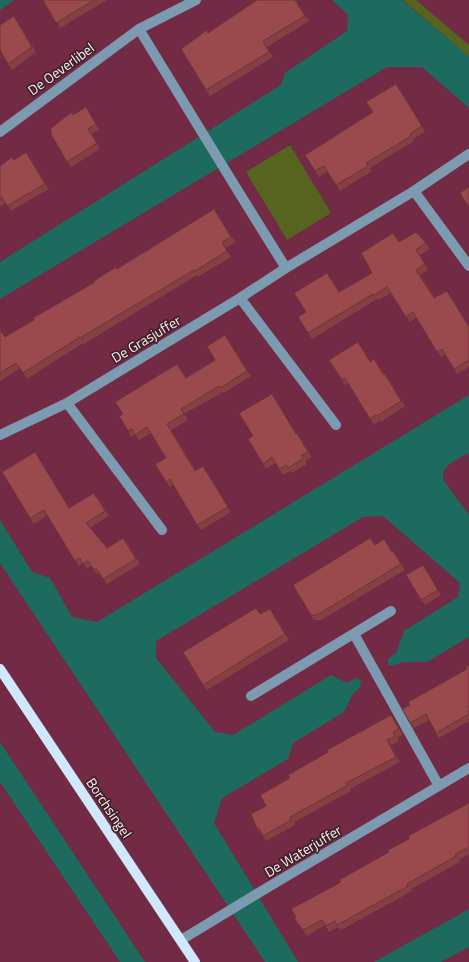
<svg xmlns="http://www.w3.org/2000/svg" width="469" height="962" viewBox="0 0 469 962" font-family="'Titillium Web',sans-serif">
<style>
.green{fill:#576420}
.water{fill:#1c6b5e}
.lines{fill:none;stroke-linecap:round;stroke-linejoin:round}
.minor{stroke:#7c9bb1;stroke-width:10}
.major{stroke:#d0e8fb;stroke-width:10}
.wall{fill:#844042}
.shaded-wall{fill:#6c3436}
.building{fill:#9a4a4d;stroke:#6c3436}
.labels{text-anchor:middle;stroke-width:3.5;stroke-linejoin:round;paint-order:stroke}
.street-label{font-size:14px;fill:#faf1f3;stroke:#43212c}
</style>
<rect width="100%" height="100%" fill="#722a45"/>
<path class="green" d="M403 0H416L469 45V57Z
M290 145 331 213 287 240 246 172Z"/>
<path class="water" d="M0 0H14L0 10Z
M332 0H402L469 57V108L422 67H387L0 299V262L281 85 285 73 347 31 348 15Z
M469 395V453C459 459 438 466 444 481L469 515V637L427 662H403L395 665H388V659L396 653 404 631 458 597 460 583 383 516 363 517 156 641V658L215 732 233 735 331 675 347 683 356 678 361 680 360 687 353 694 344 712 293 743 288 759 222 798 214 823 298 962H265L0 563V520L32 572 50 578 72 617 97 622Z
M0 742 145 962H120L0 782Z
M469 909V947L441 962H374Z"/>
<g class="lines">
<path class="minor" d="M139 29C188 109 236 189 286 268
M0 132 139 29 196 0
M414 191 469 266
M240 298 336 425
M67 403 162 530
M0 435 67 403 240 298 286 268 414 191 469 154
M354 634 439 786
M251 696 391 611
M181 940 265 889 469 768"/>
<path class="major" d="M0 669 195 962"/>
</g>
<path class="wall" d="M43 0H107L60 28Z
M296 0 309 21 267 47 273 57 210 96 206 90 209 33Z
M14 16 36 52 12 70 1 52H0V25Z
M400 90 425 132 413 139 414 141 370 168 372 171 340 191 327 172 319 177 315 171 373 112Z
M89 113 99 130 92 134 100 149 71 167 67 162 73 115Z
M30 158 49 189 11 211 6 203 0 206V166L14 160Z
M214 209 235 242 225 248 231 257 198 277 197 275 84 344 83 343 27 379 20 368 0 381V331L5 337Z
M399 242 426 243 430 249 420 255 428 270 420 275 435 298 450 296 469 326V367L457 374 445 355 441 357 416 318 410 322 391 293 378 300 377 299 312 339 308 333 306 312 327 273 339 292 372 273Z
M225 335 251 376 224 393 223 392 184 414 188 420 171 430 196 470 203 466 231 512 201 530 173 485 170 487 166 482V458L151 433 139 440 135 434 131 437 128 431 123 414 181 369 186 378 215 360Z
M362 348 370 361 378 365 384 374H385L405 406 381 422 380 420 374 425 348 384 345 385 342 380Z
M275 399 296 434 297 433 301 438 312 457 305 461 307 464 292 473 290 471 283 475 275 463 266 469 263 464 253 436Z
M35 452 69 508 98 498 109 516 90 528 107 548 127 543 140 564 107 584 100 573 97 575 91 566 87 569 83 563 79 566 47 515 34 524 30 518Z
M384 539 392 551H393L397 556 405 570 321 620H314L311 615 375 545Z
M426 570 441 595 425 605 421 600Z
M261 614H274L289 640 207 690 203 685Z
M469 665V721L439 738 436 733 429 720 414 728 410 723V705L467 669Z
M395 720 403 734 397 738 399 741 391 745 400 762 350 789 351 791 294 822 295 825 266 841 262 834H261L257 829 266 806Z
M469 803V854L459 860 460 862 411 889 412 891 341 930 338 927 329 932 325 925 307 936 294 918 341 882 389 852 409 839Z"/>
<path class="shaded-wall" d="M26 152 30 158 49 189 45 184Z
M225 335 229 340 251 376 247 371Z
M272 394 275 399 300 439 296 434Z
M167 424 171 430 199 476 195 471Z
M297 433 301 438 312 457 308 452Z
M35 452 39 457 72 514 69 508Z
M203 466 207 471 231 512 228 507Z
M270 609 274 614 289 640 285 634Z
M391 715 395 720 403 734 399 729Z
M387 740 391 745 400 762 396 757Z"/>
<path class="building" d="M43 0H94L56 23Z
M257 0H295L305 16 263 41 269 52 206 90 181 49 207 30 208 33Z
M14 16 32 47 8 64 0 50V25Z
M396 84 422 126 410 134 411 136 366 163 368 166 336 185 324 166 315 171 305 155 373 112 366 102Z
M86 107 96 124 88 129 97 143 67 162 51 134V128L72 112 73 115Z
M26 152 45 184 7 206 2 197 0 199V166L12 157 14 160Z
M469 187V207L460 193Z
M214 209 231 237 222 242 227 251 195 271 194 270 80 338V337L23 373 16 363 0 373V331H1L5 337 34 320 33 318 95 282 94 281 116 267 117 269Z
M416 232 426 243 416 250 425 264 416 270 434 298 447 291 469 327V360L454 369 442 349 437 352 413 312 406 317 387 287 374 295 373 294 308 333 298 317 306 312 294 293 327 273 339 292 372 273 361 253 393 233 399 242Z
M225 335 247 371 220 388 219 386 181 409 184 414 167 424 195 471 203 466 228 507 197 525 170 479 166 482 155 464 166 458 147 427 135 435 132 429 128 431 119 416 123 414 115 402 177 364 186 378 215 360 207 346Z
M358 342 370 362 374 359 383 374H385L401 401 377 416 376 415 370 419 345 378 342 380 329 360Z
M272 394 296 434 297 433 308 452 301 456 303 459 288 468 286 465 279 469 272 457 263 464 248 439 253 436 239 413Z
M35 452 69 508 94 493 105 511 86 523 107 548 123 538 136 559 103 579 96 568 94 570 88 561 83 564 80 558 75 561 44 510 30 518 2 472Z
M370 538 375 545 384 539 391 551H393L401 564 317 615H311L293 585Z
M423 565 438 590 421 600 406 575Z
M256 608 260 614 270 609 285 634 203 685 183 652Z
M469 665V711H468L469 714 436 733 426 714 410 723 402 709 410 705 408 702 467 669 466 667Z
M391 715 399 729 393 732 395 736 387 740 396 757 346 783 348 785 290 817 291 820 263 836 259 828 257 829 251 814 266 806 260 795 290 778 288 775 328 752 327 750Z
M469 803V847L455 854 456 856 407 884 408 886 337 925 335 921 326 926 322 920 303 930 294 918 296 917 291 909 341 882 339 880 389 852 388 850 409 839 408 836Z"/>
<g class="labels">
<g class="street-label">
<text transform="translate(61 69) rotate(-36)" y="5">De Oeverlibel</text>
<text transform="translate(146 339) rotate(-31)" y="5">De Grasjuffer</text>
<text transform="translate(109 808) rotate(56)" y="5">Borchsingel</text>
<text transform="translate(303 851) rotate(-31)" y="5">De Waterjuffer</text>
</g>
</g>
</svg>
